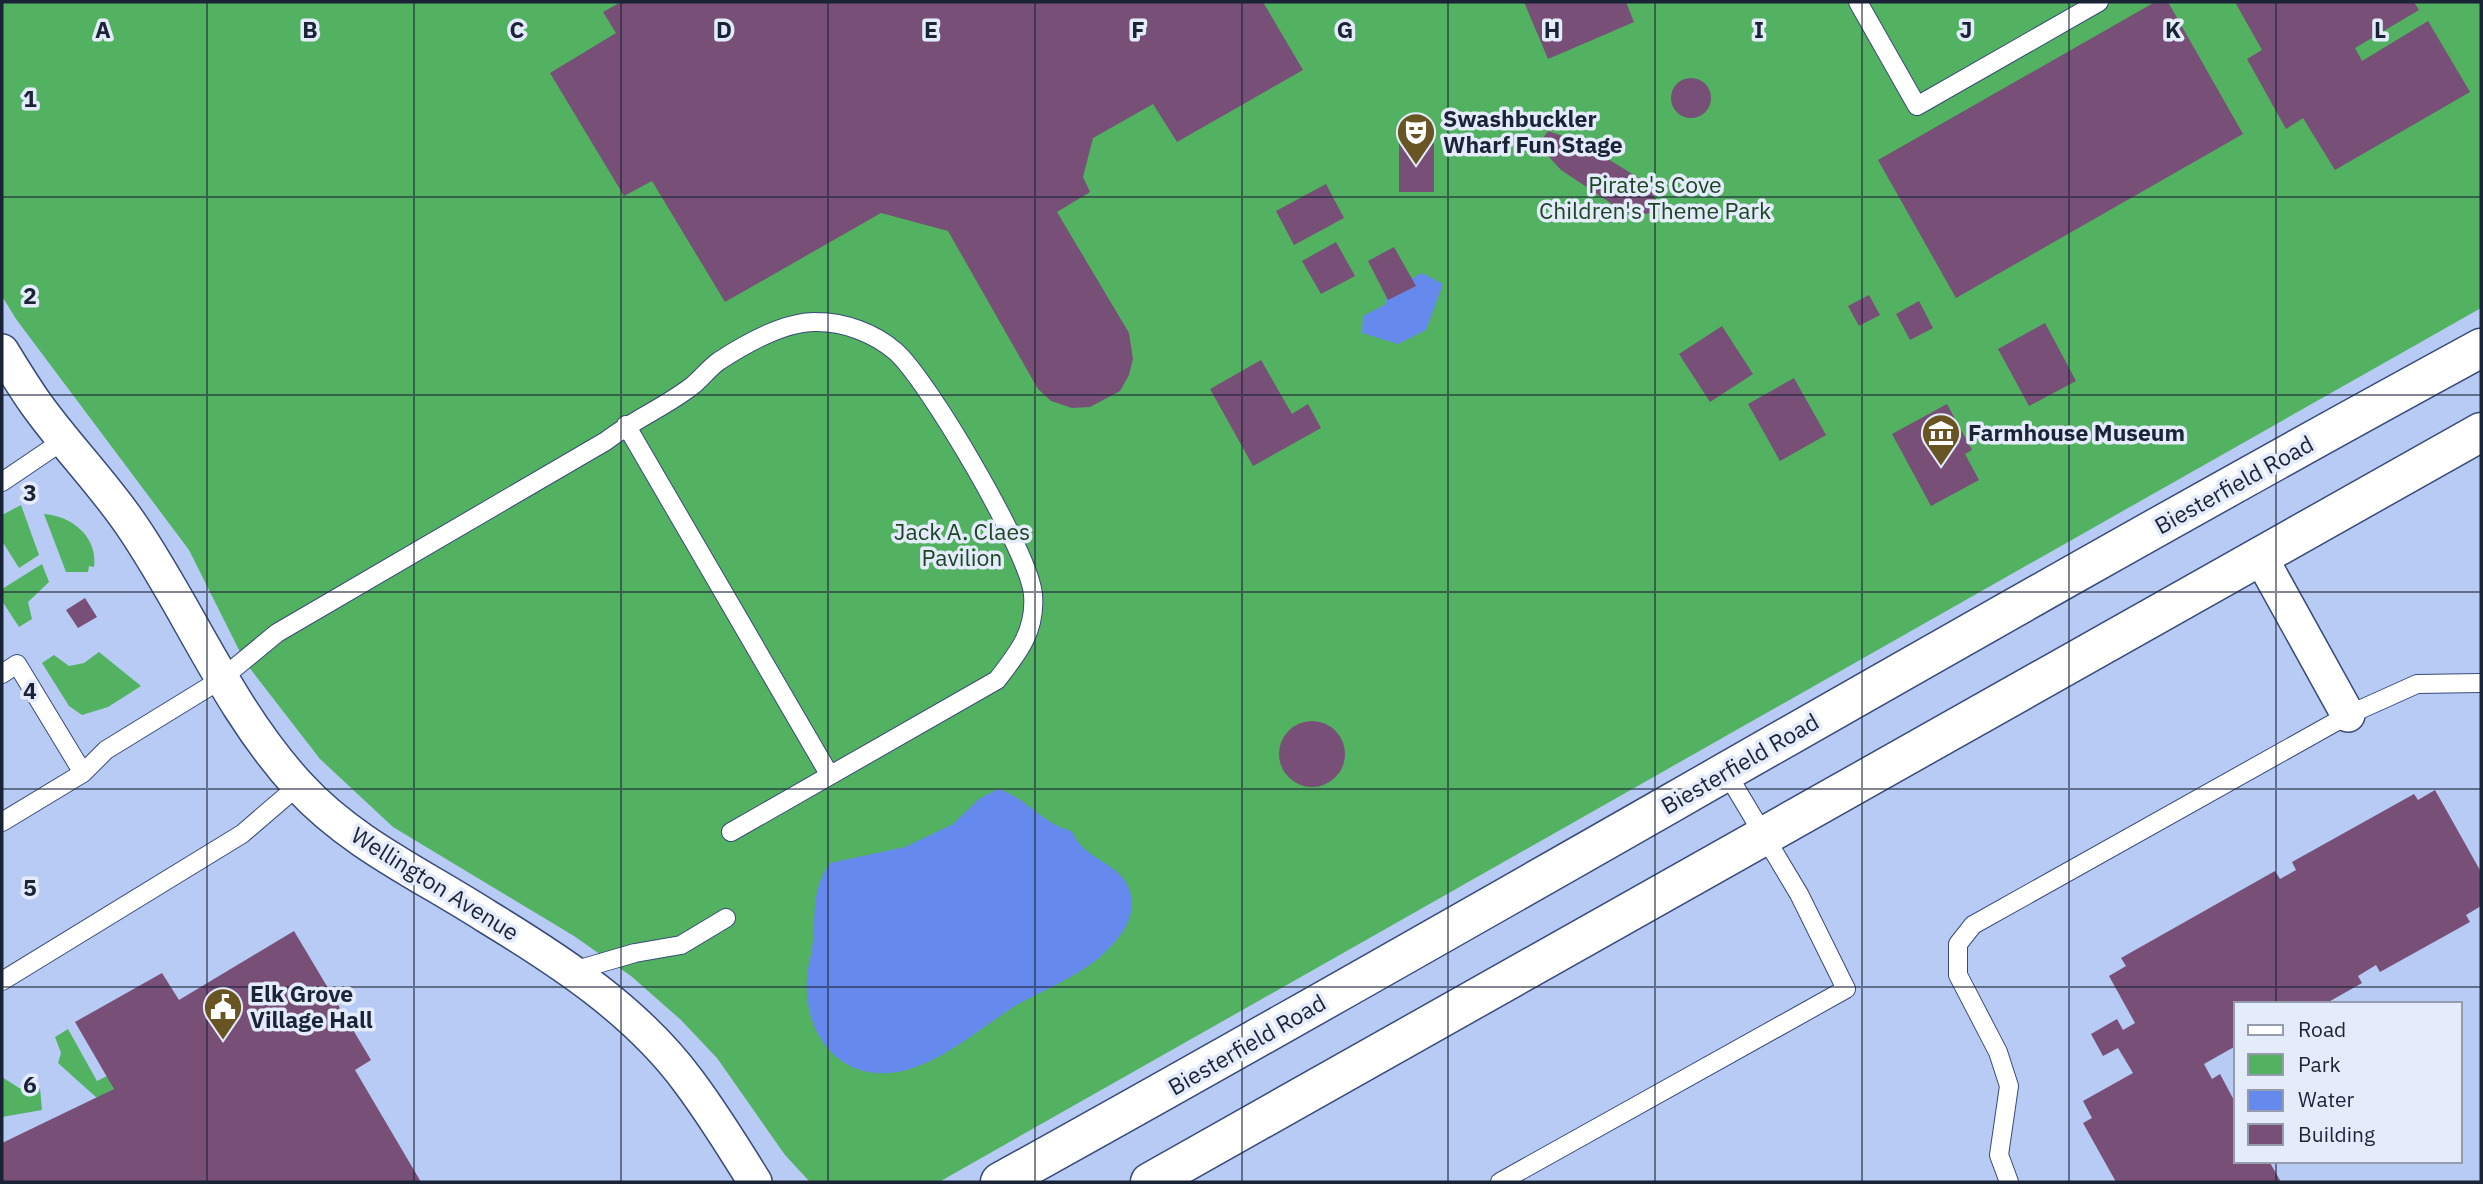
<svg xmlns="http://www.w3.org/2000/svg" width="2483" height="1184" viewBox="0 0 2483 1184" font-family="'IBM Plex Sans',sans-serif">
<style>
.green{fill:#52b261}
.water{fill:#6589ec}
.building{fill:#774f77}
.lines{fill:none;stroke-linecap:round;stroke-linejoin:round}
.service-casing{stroke:#394b78;stroke-width:20}
.minor-casing{stroke:#394b78;stroke-width:36}
.secondary-casing{stroke:#394b78;stroke-width:41}
.service{stroke:#fff;stroke-width:18}
.minor{stroke:#fff;stroke-width:33}
.secondary{stroke:#fff;stroke-width:38}
.grid{fill:none;stroke:#1b2337;stroke-width:2;stroke-opacity:0.55}
.labels{text-anchor:middle;stroke-width:7;stroke-linejoin:round;paint-order:stroke}
.poi-label{font-size:23px;font-weight:bold;fill:#1b2337;stroke:#e4ecfc;text-anchor:start}
.park-label{font-size:23px;fill:#1d4523;stroke:#e4ecfc}
.street-label{font-size:23px;fill:#1b2337;stroke:#e4ecfc}
.grid-label{font-size:23px;text-anchor:middle;font-weight:bold;fill:#1b2337;stroke:#e4ecfc;stroke-width:7;stroke-linejoin:round;paint-order:stroke}
</style>
<rect width="100%" height="100%" fill="#b8cbf5"/>
<path class="green" d="M2 2H2481V308L939 1182H810L785 1155 717 1058 681 1020 631 976 574 936 393 827 320 759 245 662 189 550 16 319 2 296Z
M21 505 39 555 19 568 2 541V515Z
M44 514C72 516 98 537 94 567L89 566 88 572H66Z
M42 564 49 582 28 602 32 619 19 627 2 601V589Z
M99 652 141 686 108 707 82 715 69 706 42 663 54 655 69 666 84 663Z
M68 1029 97 1081 107 1076 114 1089 97 1098 58 1063 61 1053 55 1037Z
M2 1077 19 1088H40L42 1110 2 1117Z"/>
<path class="water" d="M1422 273 1443 284 1426 330 1398 344 1362 333 1363 316 1386 304 1387 292Z
M998 789C1029 799 1043 825 1072 831 1085 866 1138 862 1131 912 1128 929 1114 944 1102 955 1081 975 1041 991 1015 1006 982 1027 948 1057 910 1069 837 1091 794 1025 810 959 819 922 807 896 830 863L905 847 953 824 979 799Z"/>
<path class="building" d="M621 2H1263L1303 70 1177 142 1153 104 1093 138 1083 177 1090 192 1057 212 1129 333 1133 359 1129 375 1120 391 1090 407 1072 408 1051 401 1038 389 948 231 881 213 725 302 652 181 624 196 550 73 616 33 603 12Z
M1524 2H1626L1634 22 1548 59Z
M2155 2H2168L2243 134 1956 298 1878 160Z
M2235 2H2414L2419 10 2355 48 2362 61 2428 21 2470 92 2335 170 2303 118 2286 129 2247 59 2262 50Z
M1671 98a20 20 0 1 1 40 0a20 20 0 1 1-40 0Z
M1416 125 1432 131 1434 138V192H1399V140L1409 139 1410 131Z
M1548 131 1581 142 1645 182 1650 186 1659 211 1640 215 1624 212 1561 170 1538 145Z
M1326 184 1344 218 1294 245 1276 211Z
M1336 242 1355 276 1321 294 1302 261Z
M1394 247 1416 286 1388 300 1368 261Z
M1869 295 1880 315 1859 326 1848 306Z
M1919 301 1933 328 1910 340 1896 314Z
M2045 323 2076 381 2029 406 1998 349Z
M1722 326 1753 374 1710 402 1679 354Z
M1261 360 1292 414 1308 404 1321 428 1253 466 1210 389Z
M1794 378 1826 435 1780 461 1748 404Z
M1947 404 1972 450 1965 454 1979 480 1931 506 1892 434Z
M85 598 97 617 78 628 66 610Z
M1279 754a33 33 0 1 1 66 0a33 33 0 1 1-66 0Z
M2435 790 2481 872V906L2466 915 2470 922 2380 972 2376 965 2358 976 2362 983 2325 1004H2236V1050L2234 1047 2204 1064 2212 1079 2220 1074 2236 1104V1161H2269L2281 1182H2116L2083 1123 2092 1118 2083 1101 2133 1073 2118 1048 2103 1056 2091 1034 2117 1019 2123 1030 2135 1023 2109 976 2126 966 2121 958 2275 871 2280 879 2296 870 2292 862 2414 794 2418 800Z
M294 931 371 1060 355 1070 421 1182H2V1143L114 1089 75 1022 162 973 179 1000Z"/>
<g class="lines">
<g class="service-casing">
<path id="service" d="M1858 2 1917 106 2099 2
M626 425 829 774
M2 482 64 440
M2 674 17 664 83 773
M2 822 83 773 106 750 220 680 277 633 606 441C633 420 665 407 692 386 701 379 709 368 719 361 745 344 785 321 817 322 844 322 874 333 895 351 927 378 1031 555 1033 595 1036 631 1018 653 997 680L731 832
M573 971 635 953 681 945 726 918
M2 981 242 834 298 786
M1500 1182 1846 989 1799 894 1726 772
M2009 1182 1999 1155 2009 1086 1998 1052 1958 975V944L1973 925 2348 715 2417 684 2481 683"/>
</g>
<g class="minor-casing">
<path id="minor" d="M2 351C13 369 24 387 36 404 66 446 103 483 132 526 190 611 228 709 299 786 351 843 422 875 486 916 560 961 637 1011 689 1082 713 1114 734 1148 755 1182
M2260 556 2348 715"/>
</g>
<g class="secondary-casing">
<path id="secondary" d="M1000 1182C1496 908 1983 619 2481 348
M1150 1182 2481 432"/>
</g>
<use href="#service" class="service"/>
<use href="#minor" class="minor"/>
<use href="#secondary" class="secondary"/>
</g>
<path class="grid" d="M207 2V1182M414 2V1182M621 2V1182M828 2V1182M1035 2V1182M1242 2V1182M1448 2V1182M1655 2V1182M1862 2V1182M2069 2V1182M2276 2V1004M2 197H2481M2 395H2481M2 592H2481M2 789H2481M2 987H2481M2276 1161V1182"/>
<defs>
<g id="theatre-pin" transform="scale(2.0125)"><path d="M0 17L-7.5 6A9.5 9.5 0 1 1 7.5 6Z" fill="#695523" stroke="#e4ecfc"/><path d="M-5-5.5Q0-4 5-5.5V0Q5 5 0 6Q-5 5-5 0ZM-3.3-2.5H-1v1.5H-3.3ZM1-2.5H3.3v1.5H1ZM-2.8 1Q0 5.5 2.8 1Z" fill="#fff"/></g>
<g id="museum-pin" transform="scale(2.0125)"><path d="M0 17L-7.5 6A9.5 9.5 0 1 1 7.5 6Z" fill="#695523" stroke="#e4ecfc"/><path d="M0-6L6-3V-2H-6V-3ZM-5-1h2V3h-2ZM-1-1h2V3h-2ZM3-1h2V3H3ZM-6 4H6V6H-6Z" fill="#fff"/></g>
<g id="civic-pin" transform="scale(2.0125)"><path d="M0 17L-7.5 6A9.5 9.5 0 1 1 7.5 6Z" fill="#695523" stroke="#e4ecfc"/><path d="M-.6-6.5H3V-4.5H.6V-3L4-1V1h2V6H-6V1h2V-1L-.6-3ZM-1.2 2.5V6h2.4V2.5Z" fill="#fff"/></g>
</defs>
<g fill-rule="evenodd">
<use href="#theatre-pin" x="1416" y="132"/>
<use href="#museum-pin" x="1941" y="433"/>
<use href="#civic-pin" x="223" y="1007"/>
</g>
<g class="labels">
<g class="poi-label">
<text x="1443" y="127">Swashbuckler<tspan x="1443" dy="26">Wharf Fun Stage</tspan></text>
<text x="1968" y="441">Farmhouse Museum</text>
<text x="250" y="1002">Elk Grove<tspan x="250" dy="26">Village Hall</tspan></text>
</g>
<g class="park-label">
<text x="1655" y="193">Pirate's Cove<tspan x="1655" dy="26">Children's Theme Park</tspan></text>
<text x="962" y="540">Jack A. Claes<tspan x="962" dy="26">Pavilion</tspan></text>
</g>
<g class="street-label">
<text transform="translate(2234 485) rotate(-29)" y="8">Biesterfield Road</text>
<text transform="translate(1740 764) rotate(-30)" y="8">Biesterfield Road</text>
<text transform="translate(435 884) rotate(32)" y="8">Wellington Avenue</text>
<text transform="translate(1247 1045) rotate(-30)" y="8">Biesterfield Road</text>
</g>
</g>
<g class="grid-label">
<text x="103" y="38">A</text>
<text x="310" y="38">B</text>
<text x="517" y="38">C</text>
<text x="724" y="38">D</text>
<text x="931" y="38">E</text>
<text x="1138" y="38">F</text>
<text x="1345" y="38">G</text>
<text x="1552" y="38">H</text>
<text x="1759" y="38">I</text>
<text x="1966" y="38">J</text>
<text x="2173" y="38">K</text>
<text x="2380" y="38">L</text>
<text x="30" y="107">1</text>
<text x="30" y="304">2</text>
<text x="30" y="501">3</text>
<text x="30" y="699">4</text>
<text x="30" y="896">5</text>
<text x="30" y="1093">6</text>
</g>
<rect width="2483" height="1184" fill="none" stroke="#1b2337" stroke-width="7"/>
<rect x="2234" y="1002" width="228" height="161" fill="#e4ecfc" stroke="#949cad" stroke-width="2"/>
<rect x="2248" y="1025" width="35" height="10" fill="#ffffff" stroke="#949cad" stroke-width="2"/>
<text x="2298" y="1037" font-size="21" fill="#1b2337">Road</text>
<rect x="2248" y="1054" width="35" height="21" fill="#52b261" stroke="#949cad" stroke-width="2"/>
<text x="2298" y="1072" font-size="21" fill="#1b2337">Park</text>
<rect x="2248" y="1090" width="35" height="21" fill="#6589ec" stroke="#949cad" stroke-width="2"/>
<text x="2298" y="1107" font-size="21" fill="#1b2337">Water</text>
<rect x="2248" y="1124" width="35" height="21" fill="#774f77" stroke="#949cad" stroke-width="2"/>
<text x="2298" y="1142" font-size="21" fill="#1b2337">Building</text>
</svg>
